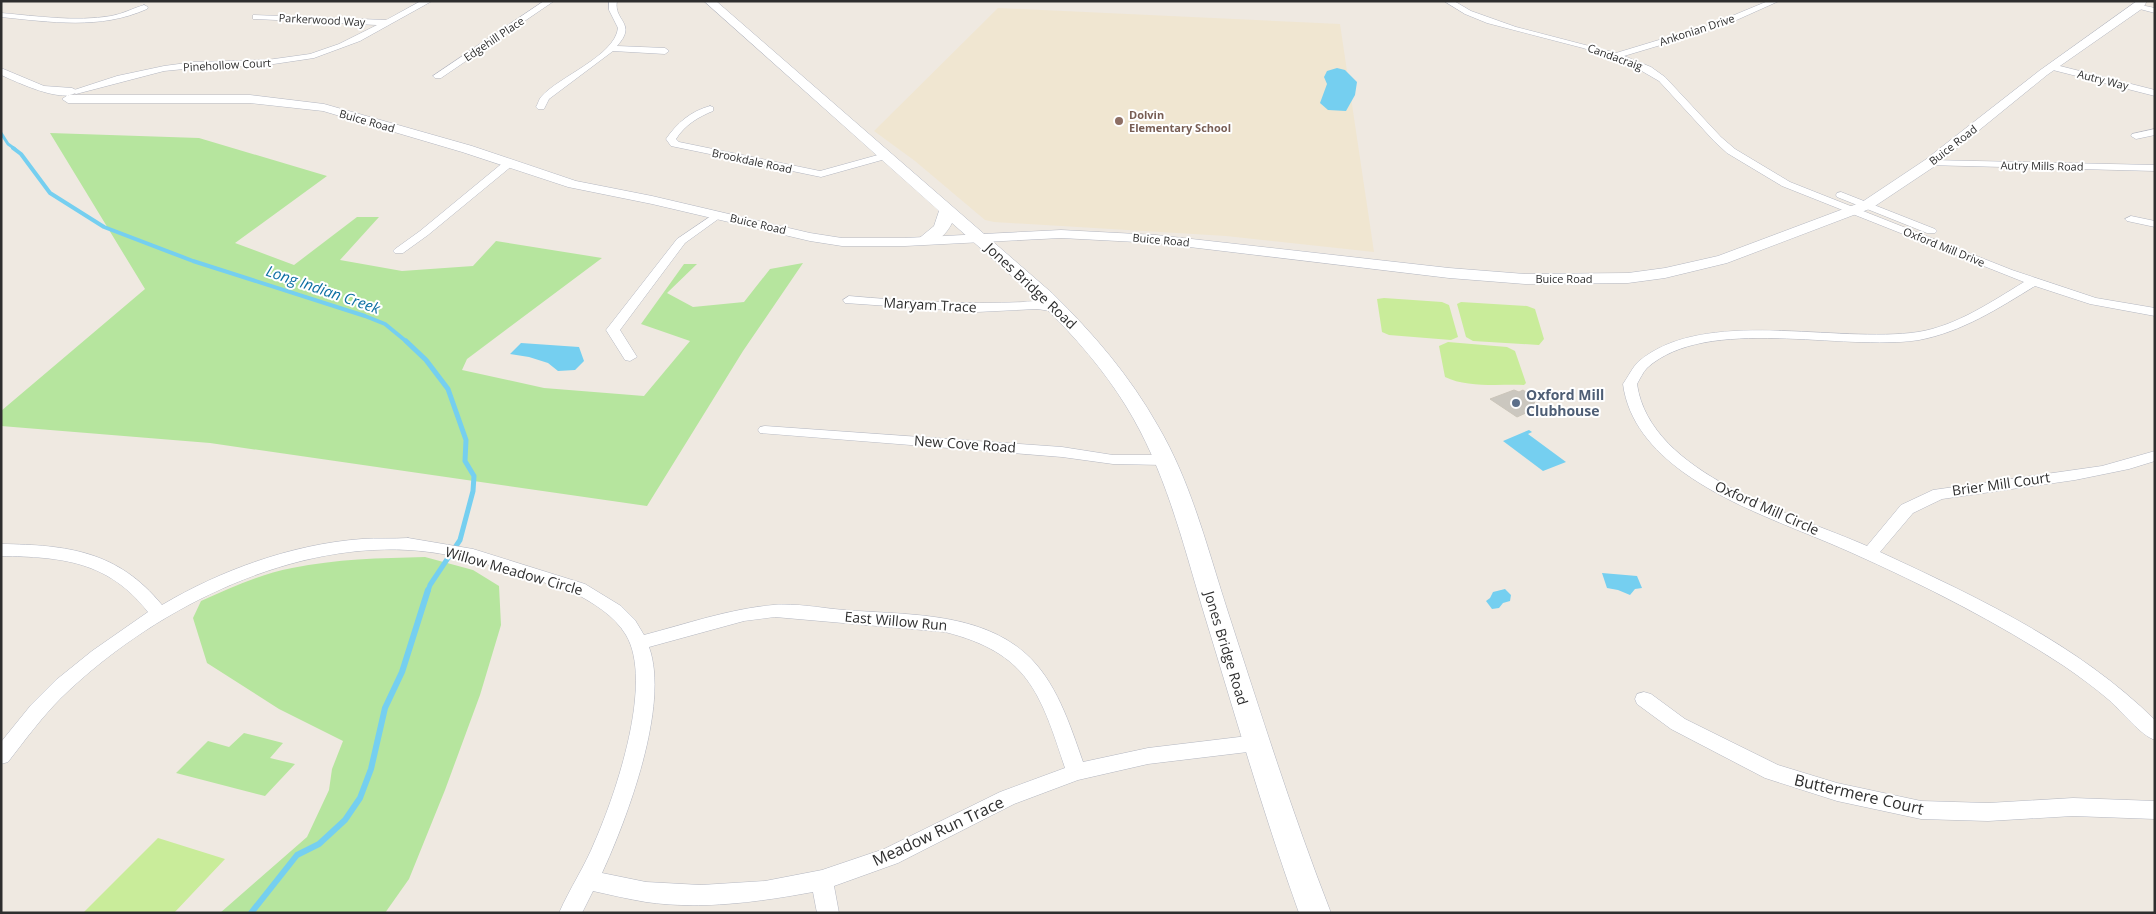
<svg xmlns="http://www.w3.org/2000/svg" width="2156" height="914" viewBox="0 0 2156 914" font-family="'Open Sans',sans-serif">
<style>
.education{fill:#f0e6d1}
.green{fill:#b6e59e}
.pitch{fill:#c9ec9a}
.water{fill:#75cff0}
.lines{fill:none;stroke-linecap:round;stroke-linejoin:round}
.stream-far3{stroke:#75cff0;stroke-width:3}
.stream-far2{stroke:#75cff0;stroke-width:4}
.stream-far1{stroke:#75cff0;stroke-width:5}
.stream{stroke:#75cff0;stroke-width:6}
.building{fill:#cbc7bf;stroke:#cbc5ba}
.minor-casing{stroke:#b4b7c1;stroke-width:1}
.tertiary-casing{stroke:#b4b7c1;stroke-width:1}
.secondary-casing{stroke:#b4b7c1;stroke-width:1}
.minor{fill:#fff;fill-rule:evenodd}
.tertiary{fill:#fff;fill-rule:evenodd}
.secondary{fill:#fff;fill-rule:evenodd}
.education-dot{fill:#8d6e63;stroke:#fff;stroke-width:2}
.service-dot{fill:#5c6f8a;stroke:#fff;stroke-width:2}
.labels{text-anchor:middle;stroke-width:4;stroke-linejoin:round;paint-order:stroke}
.far-street-label{font-size:11px;fill:#2e2e2e;stroke:#fff}
.far-education-label{font-size:11px;font-weight:bold;fill:#785e54;stroke:#fff;text-anchor:start}
.street-label{font-size:14px;fill:#2e2e2e;stroke:#fff}
.service-label{font-size:14px;font-weight:bold;fill:#4e5e75;stroke:#fff;text-anchor:start}
.water-label{font-size:15px;font-style:italic;fill:#0d6fa3;stroke:#fff}
.near-street-label{font-size:16px;fill:#2e2e2e;stroke:#fff}
</style>
<rect width="100%" height="100%" fill="#efe9e1"/>
<path class="education" d="M998 8 1340 24 1374 252 1226 236 994 222 985 220 915 161 874 131Z"/>
<path class="green" d="M50 133 199 138 327 176 235 243 294 265 357 217H379L340 260 402 271 473 266 496 241 602 258 467 359 462 370 544 388 644 396 690 341 641 324 684 264H697L667 293 693 307 744 302 770 269 803 263 743 351 647 506 210 443 1 426V411L145 289Z
M425 557 473 570 499 586 501 625 480 695 445 790 409 879 385 913H220L307 837 329 790 332 769 343 741 279 709 207 663 193 618 201 601C230 588 261 574 292 568 336 559 380 558 425 557Z
M244 733 283 743 270 758 295 764 265 796 176 773 208 741 229 747Z"/>
<path class="pitch" d="M1384 298 1442 302 1449 305 1458 337 1451 340 1389 335 1382 332 1377 299Z
M1461 302 1527 306 1535 309 1544 339 1539 345 1473 341 1466 337 1457 304Z
M1448 342 1507 347 1515 351 1526 383 1524 385C1499 384 1467 388 1445 377L1439 346Z
M158 838 225 859 174 913H83Z"/>
<path class="water" d="M1337 68 1345 70 1357 82 1355 95 1346 111 1328 110 1320 103 1327 84 1324 77 1327 71Z
M521 343 579 347 584 361 575 370 558 371 548 363 529 357 510 354Z
M1529 430 1532 432 1528 434 1566 462 1543 471 1503 441Z
M1602 573 1637 576 1642 588 1635 589 1630 595 1618 590 1607 588Z
M1505 589 1511 595 1510 601 1503 603 1499 608 1492 609 1486 601 1490 598 1493 592Z"/>
<g class="lines">
<path class="stream-far3" d="M1 133 8 144 15 149"/>
<path class="stream-far2" d="M13 148 21 154 50 193 104 227 193 261 365 316 385 324 407 342"/>
<path class="stream-far1" d="M406 341 426 360 448 389 466 440 465 461 474 476 473 491 460 540 430 585 428 591"/>
<path class="stream" d="M251 913 297 855 319 844 345 820 360 798 371 769 385 708 402 672 428 590"/>
</g>
<path class="building" d="M1514 390 1519 392 1523 390 1530 395 1536 405 1526 409 1528 412 1517 417 1490 399Z"/>
<g class="lines">
<g class="minor-casing">
<path id="minor" d="M421 1H432L360 41 314 58 267 65 194 68 164 71 76 94 71 91 117 76 164 66 194 62 267 60 310 54 339 44 377 25 256 19H253V15L386 20Z
M544 1H554L441 78H435L433 76Z
M609 1H617C613 21 638 23 617 46L665 48 669 51 665 54 613 51 549 99 544 109H538L536 107C538 104 539 99 541 97 558 77 615 56 618 28L609 10Z
M1444 1H1454L1471 11 1516 27 1616 53 1715 23 1768 1H1779L1721 27 1624 56 1651 67 1665 77 1721 137 1735 149 1790 182 2012 270 2096 298 2155 308V316L2090 304 2035 286C1999 308 1962 332 1919 340 1843 352 1707 314 1647 368 1643 372 1640 379 1637 384 1650 475 1794 514 1867 546L1901 505 1933 490 2102 466 2155 451V461L2129 469 2075 480 1942 499 1913 513 1880 552C1977 597 2078 644 2155 720V740C2140 735 2122 711 2109 700 2095 688 2080 677 2064 666 1997 622 1924 585 1850 552 1794 527 1733 508 1683 472 1653 450 1628 422 1623 384 1628 377 1632 368 1638 362 1703 306 1837 344 1918 332 1956 326 1991 302 2024 282L1782 186 1727 153 1714 141 1659 81 1628 63 1583 48 1487 23 1465 14Z
M2136 4 2155 8V13L2136 8Z
M144 5 148 7 147 9C100 30 51 22 1 17V13C37 16 75 22 111 16 123 14 133 8 144 5Z
M2052 64 2155 90V96L2049 69V65Z
M710 106 713 107V111C698 117 685 125 676 139L679 142 820 171 885 153 890 156 889 158 821 177 671 146 666 139C677 123 691 111 710 106Z
M2155 129V135L2136 139 2131 136 2132 134Z
M509 160 513 161 514 163 513 165 428 235 403 253H395L393 251 395 249 420 231 505 161Z
M1930 160 2155 165V171L1926 165 1925 163 1926 161Z
M1841 192 1935 229 1937 231 1935 233H1927L1837 197 1836 195 1837 193Z
M717 212 721 213 723 215 721 217 685 243 620 330 637 357 630 361 625 360 606 330 677 239Z
M2131 216 2155 221V227L2127 221 2125 219Z
M849 296C908 301 965 305 1023 302 1034 301 1057 299 1064 308L1058 312 1037 309 977 312 845 303 843 300Z
M765 426 1062 447 1113 455H1164L1169 457 1172 460 1169 463 1164 465 1113 464 1062 457 760 433 758 430 760 427Z
M408 538 473 549 585 584 621 606 635 620 644 635C686 624 729 609 773 605 796 603 821 608 844 610 904 615 977 611 1025 653 1056 680 1070 725 1083 762L1148 748 1256 735 1263 737 1266 743 1263 749 1256 751 1148 764 1078 780 1014 804 898 863 834 886 839 913H817L813 892C758 902 702 910 646 902 628 899 611 895 593 891L582 913H559C570 888 585 866 595 841 616 793 654 682 626 635 614 615 593 603 573 592 520 575 465 553 408 550 284 543 149 612 61 698 42 717 25 740 8 762L1 764V742L31 705 56 680 92 651 148 612C108 561 62 557 1 556V544C68 545 118 551 162 605 221 570 293 544 362 539 377 538 393 539 408 538ZM775 617 945 632C1028 653 1040 692 1065 768L1000 792 884 849 822 870 765 881 701 885 646 882 602 873C627 819 670 705 649 647L744 621Z
M1644 692 1651 694 1685 719 1778 765 1837 783 1921 801 1988 803 2073 798 2155 801V819L2073 816 1988 821 1921 819 1837 801 1765 778 1671 729 1637 704 1635 699 1637 694Z"/>
</g>
<g class="tertiary-casing">
<path id="tertiary" d="M2137 1H2147L2143 8 2047 75 1935 166 1872 208 1727 263 1665 278 1628 283 1525 284 1449 278 1156 243 1061 238 905 246H842L810 241 652 204 568 187 462 152 323 111 250 103H68L62 99 68 95H250L324 104 472 146 576 181 652 196 810 233 842 238H905L1061 230 1156 235 1449 268 1525 274 1628 273 1665 268 1718 256 1862 202 1925 160 2039 71Z
M1 68 44 86 72 88 78 91C64 105 17 82 1 75Z"/>
</g>
<g class="secondary-casing">
<path id="secondary" d="M704 1H716L1052 293C1093 333 1130 376 1158 426 1191 482 1207 547 1227 609 1260 711 1292 813 1331 913H1299C1263 813 1234 711 1203 610 1182 540 1165 469 1126 406 1081 333 1015 279 952 223 946 235 934 247 919 243L917 240 934 226 939 211Z"/>
</g>
<use href="#minor" class="minor"/>
<use href="#tertiary" class="tertiary"/>
<use href="#secondary" class="secondary"/>
</g>
<circle class="education-dot" cx="1119" cy="121" r="5"/>
<circle class="service-dot" cx="1516" cy="403" r="5"/>
<g class="labels">
<g class="far-street-label">
<text transform="translate(322 20) rotate(3)" y="4">Parkerwood Way</text>
<text transform="translate(1697 30) rotate(-18)" y="4">Ankonian Drive</text>
<text transform="translate(494 39) rotate(-34)" y="4">Edgehill Place</text>
<text transform="translate(1615 57) rotate(20)" y="4">Candacraig</text>
<text transform="translate(227 65) rotate(-3)" y="4">Pinehollow Court</text>
<text transform="translate(2103 80) rotate(14)" y="4">Autry Way</text>
<text transform="translate(367 121) rotate(16)" y="4">Buice Road</text>
<text transform="translate(1953 145) rotate(-38)" y="4">Buice Road</text>
<text transform="translate(752 161) rotate(12)" y="4">Brookdale Road</text>
<text transform="translate(2042 166) rotate(1)" y="4">Autry Mills Road</text>
<text transform="translate(758 224) rotate(13)" y="4">Buice Road</text>
<text transform="translate(1161 240) rotate(5)" y="4">Buice Road</text>
<text transform="translate(1944 247) rotate(22)" y="4">Oxford Mill Drive</text>
<text x="1564" y="283">Buice Road</text>
</g>
<g class="far-education-label">
<text x="1129" y="119">Dolvin<tspan x="1129" dy="13">Elementary School</tspan></text>
</g>
<g class="street-label">
<text transform="translate(1031 286) rotate(43)" y="5">Jones Bridge Road</text>
<text transform="translate(930 305) rotate(3)" y="5">Maryam Trace</text>
<text transform="translate(965 444) rotate(4)" y="5">New Cove Road</text>
<text transform="translate(2001 484) rotate(-8)" y="5">Brier Mill Court</text>
<text transform="translate(1767 508) rotate(24)" y="5">Oxford Mill Circle</text>
<text transform="translate(514 571) rotate(16)" y="5">Willow Meadow Circle</text>
<text transform="translate(896 621) rotate(5)" y="5">East Willow Run</text>
<text transform="translate(1226 648) rotate(73)" y="5">Jones Bridge Road</text>
</g>
<g class="service-label">
<text x="1526" y="400">Oxford Mill<tspan x="1526" dy="16">Clubhouse</tspan></text>
</g>
<g class="water-label">
<text transform="translate(323 290) rotate(19)" y="5">Long Indian Creek</text>
</g>
<g class="near-street-label">
<text transform="translate(1859 794) rotate(13)" y="6">Buttermere Court</text>
<text transform="translate(938 831) rotate(-25)" y="6">Meadow Run Trace</text>
</g>
</g>
<rect width="2156" height="914" fill="none" stroke="#2e2e2e" stroke-width="5"/>
</svg>
